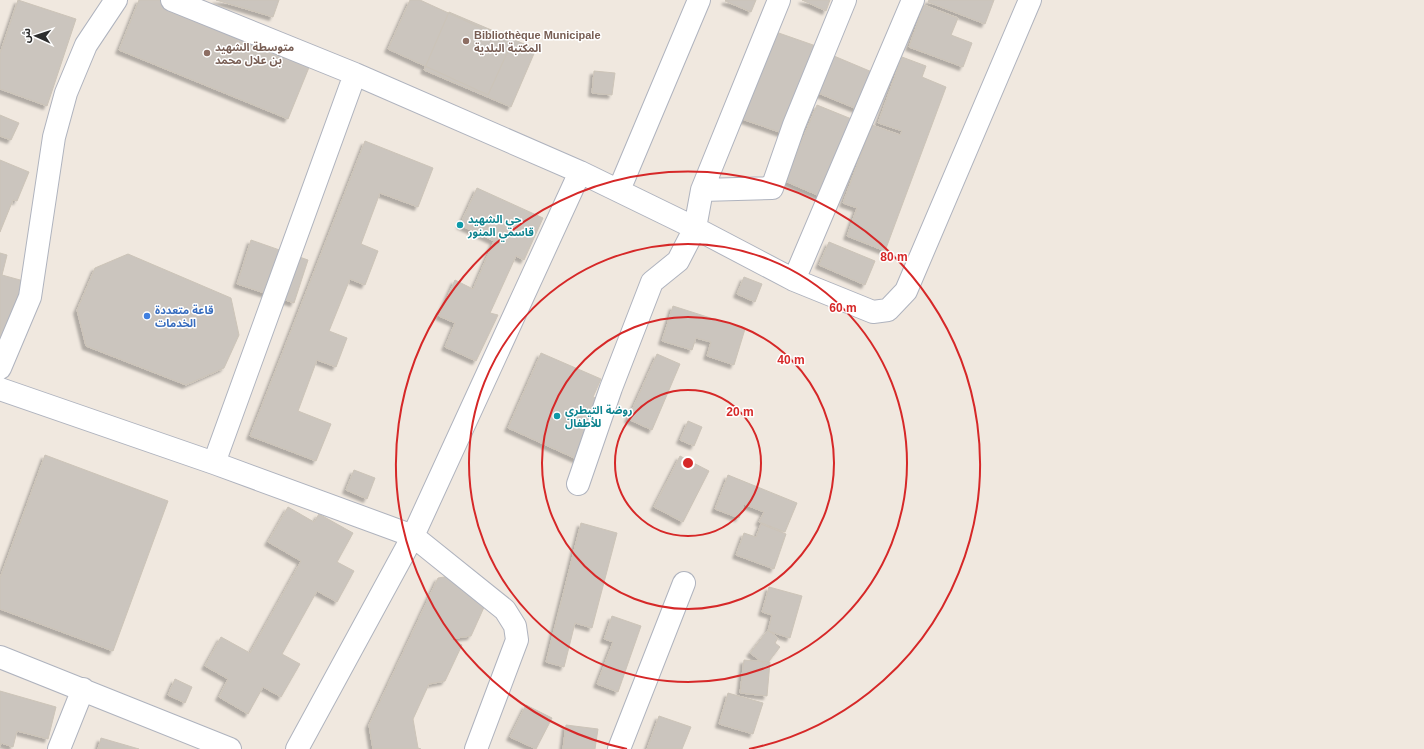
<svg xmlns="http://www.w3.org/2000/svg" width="1424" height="749" viewBox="0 0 1424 749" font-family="Arial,'Noto Sans Arabic',sans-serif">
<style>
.building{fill:#cbc5be;stroke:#ccc4b8;filter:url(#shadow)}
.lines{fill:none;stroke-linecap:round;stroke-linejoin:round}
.minor-casing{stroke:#afb3be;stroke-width:24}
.minor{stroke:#fff;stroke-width:22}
.ring{fill:none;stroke:#d62828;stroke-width:2}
.education-dot{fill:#8d6e63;stroke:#fff;stroke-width:1.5}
.culture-dot{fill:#0f9aa8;stroke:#fff;stroke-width:1.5}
.shop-dot{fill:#3f7fe0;stroke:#fff;stroke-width:1.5}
.labels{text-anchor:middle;stroke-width:3;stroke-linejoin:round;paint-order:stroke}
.education-label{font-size:11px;font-weight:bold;fill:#785e54;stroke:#fff;text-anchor:start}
.culture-label{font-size:11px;font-weight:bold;fill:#0d838f;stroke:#fff;text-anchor:start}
.shop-label{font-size:11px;font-weight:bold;fill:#366cbe;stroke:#fff;text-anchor:start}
.centre{fill:#d62828;stroke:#fff;stroke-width:2}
.ring-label{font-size:12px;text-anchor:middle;font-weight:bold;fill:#d62828;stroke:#fff;stroke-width:3;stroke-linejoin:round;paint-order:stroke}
</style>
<defs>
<filter id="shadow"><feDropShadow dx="-3.5" dy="3.5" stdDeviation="1" flood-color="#0004"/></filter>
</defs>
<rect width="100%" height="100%" fill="#f0e8df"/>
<path class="building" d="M18 0 76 19 47 106 0 89V53Z
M139 0H166L312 60 288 119 119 50Z
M216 0H279L273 17Z
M410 0H420L512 42 488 95 388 49Z
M726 0H756L751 12 725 1Z
M802 0H830L826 11Z
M929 0H994L985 24 928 2Z
M924 5 958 18 951 35 972 43 963 67 909 47Z
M449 12 536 49 511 107 424 70Z
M773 31 816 46 785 134 742 119Z
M834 56 872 72 857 109 818 93Z
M902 57 926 66 922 77 946 87 885 251 847 236 857 208 843 203 872 125 900 135 902 131 878 123Z
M594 71 615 73 612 95 592 93Z
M817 105 854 120 822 197 785 181Z
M0 115 19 123 11 140 0 136Z
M365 141 433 168 418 207 380 193 361 244 378 251 365 285 350 279 329 331 347 338 336 367 317 360 298 411 331 424 316 461 250 436Z
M0 160 29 172 17 201 13 200 0 232Z
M477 188 543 218 524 260 516 256 490 313 498 315 476 361 445 347 455 323 439 316 455 280 473 289 494 241 460 225Z
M251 240 308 260 294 303 237 284Z
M829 242 875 261 865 285 819 265Z
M0 253 7 255 2 275 31 283 0 346Z
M128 254 231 298 239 335 224 368 186 385 86 346 77 310 95 268Z
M744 277 762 284 755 302 737 294Z
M673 306 745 329 734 365 707 356 711 342 696 338 692 350 662 341Z
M541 353 601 379 593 397 607 403 581 461 508 428Z
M657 354 680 364 652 430 628 419Z
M688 421 702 427 694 446 680 440Z
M45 455 168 501 113 651 0 609V578Z
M680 456 709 471 683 522 654 507Z
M354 470 375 478 367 499 346 490Z
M728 475 797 503 785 532 759 522 764 512 744 504 739 518 715 509Z
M288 507 314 522 319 514 353 533 337 562 354 571 337 602 317 591 282 654 300 664 281 697 263 687 248 714 219 697 228 679 205 666 221 637 250 653 301 561 268 542Z
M581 523 617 533 592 628 575 623 564 667 546 662Z
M761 524 786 534 774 569 736 555 744 533 756 537Z
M457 575 485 605 471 636 450 639 462 645 445 681 429 684 413 719 418 748 421 749H373L369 725 438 578Z
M769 587 802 596 790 638 768 631 772 615 762 612Z
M612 616 641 626 618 692 597 684 613 642 604 639Z
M768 630 778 638 775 643 780 647 766 665 750 653Z
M744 660 770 662 767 696 740 693Z
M175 679 192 687 185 703 168 695Z
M0 691 56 707 48 739 17 731 13 747 1 743 0 747Z
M728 693 763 703 753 734 719 724Z
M526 705 552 718 536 749 510 737Z
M659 716 691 727 682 749H647Z
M566 725 598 729 595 749H563Z
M101 738 139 749H98Z"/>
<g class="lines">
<g class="minor-casing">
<path id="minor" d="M172 0 355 74 580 172 695 228 794 280 873 312 888 310 906 291 1030 0
M619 190 699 0
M702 190 772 188 794 125 845 0
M794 280 913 0
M0 368 30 297 54 137 66 93 86 45 116 0
M0 389 214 463 413 536 505 610 515 626 517 640 476 749
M214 463 355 74
M578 484 611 388 652 282 678 261 695 228 702 190 779 0
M0 657 230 749
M59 749 83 689
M297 749 413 536 580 172
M619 749 684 583"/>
</g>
<use href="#minor" class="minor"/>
</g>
<g class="ring">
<circle cx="688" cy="463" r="73"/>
<circle cx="688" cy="463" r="146"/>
<circle cx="688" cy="463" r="219"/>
<path d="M627 749A292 292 0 1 1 749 749"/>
</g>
<g class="education-dot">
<circle cx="466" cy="41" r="4"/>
<circle cx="207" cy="53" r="4"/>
</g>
<g class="culture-dot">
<circle cx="460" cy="225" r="4"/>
<circle cx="557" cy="416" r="4"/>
</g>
<circle class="shop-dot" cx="147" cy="316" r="4"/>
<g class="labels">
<g class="education-label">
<text x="474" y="39">Bibliothèque Municipale<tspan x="474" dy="13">المكتبة البلدية</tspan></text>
<text x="215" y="51">متوسطة الشهيد<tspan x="215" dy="13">بن علال محمد</tspan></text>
</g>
<g class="culture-label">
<text x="468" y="223">حي الشهيد<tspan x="468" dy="13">قاسمي المنور</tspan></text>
<text x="565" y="414">روضة التيطري<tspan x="565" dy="13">للأطفال</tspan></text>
</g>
<g class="shop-label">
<text x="155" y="314">قاعة متعددة<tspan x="155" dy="13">الخدمات</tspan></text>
</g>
</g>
<circle cx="688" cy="463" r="6" class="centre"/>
<g class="ring-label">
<text x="894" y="261">80 m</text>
<text x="843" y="312">60 m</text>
<text x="791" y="364">40 m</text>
<text x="740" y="416">20 m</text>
</g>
<g transform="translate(36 36) rotate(273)" stroke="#ffffff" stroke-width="3" paint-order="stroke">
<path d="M0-3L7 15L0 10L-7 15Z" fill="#2d2d2d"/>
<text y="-6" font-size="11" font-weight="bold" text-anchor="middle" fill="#2d2d2d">ش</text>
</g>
</svg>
